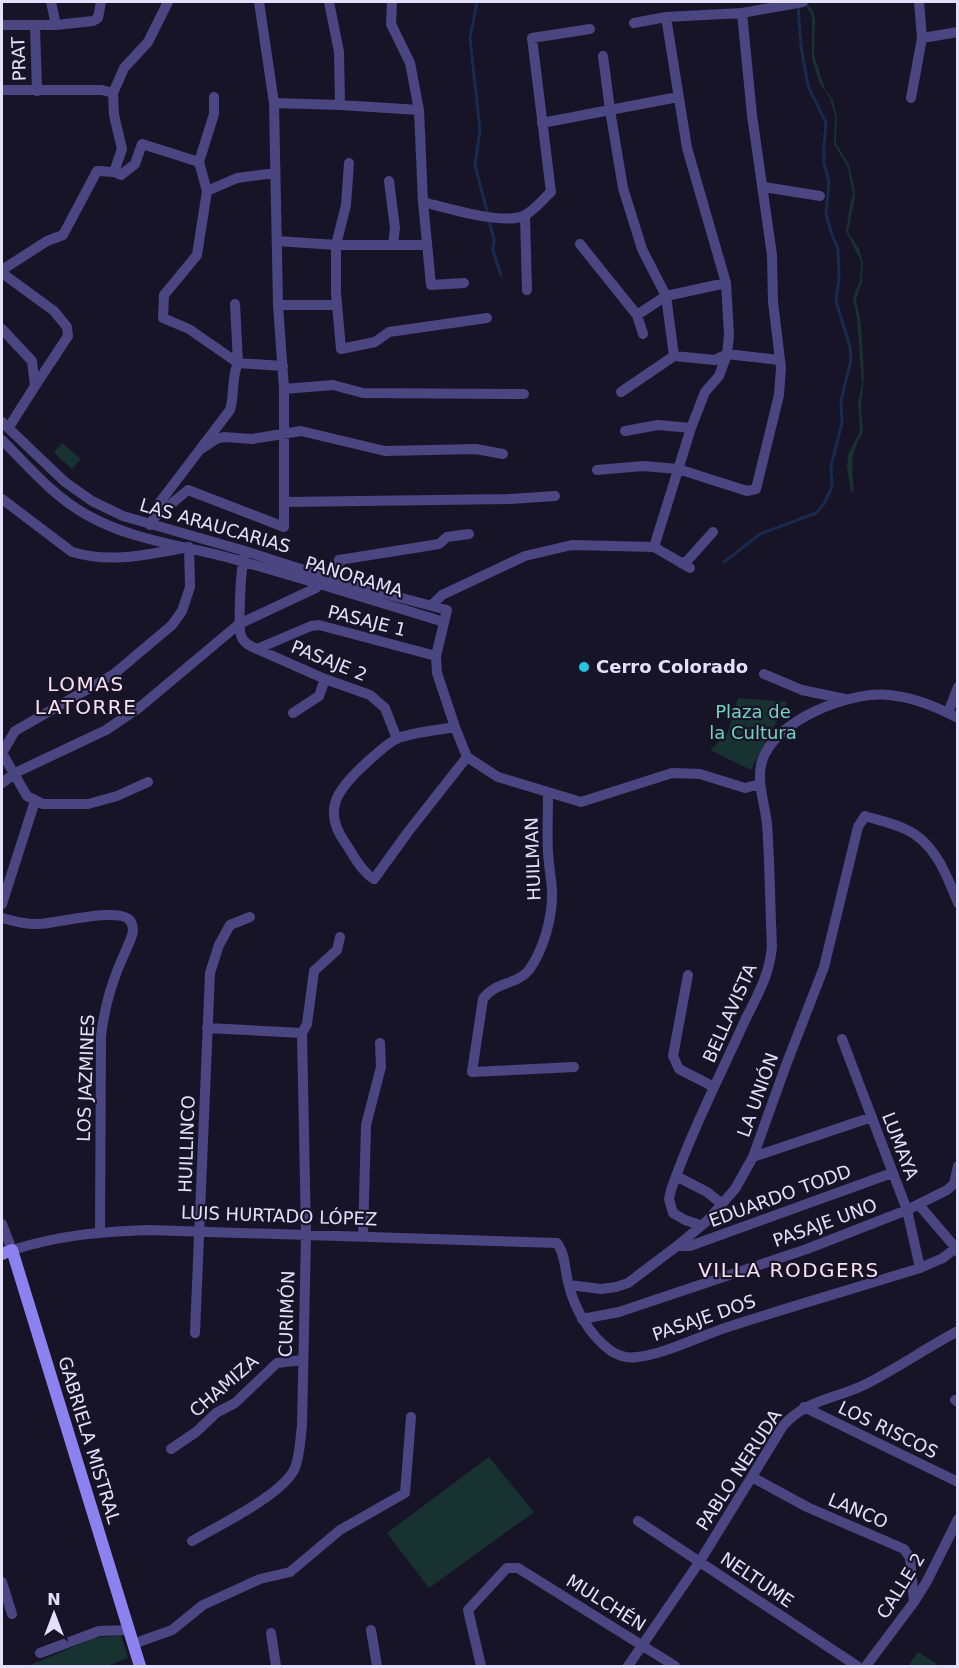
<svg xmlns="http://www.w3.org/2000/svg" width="959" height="1668" viewBox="0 0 959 1668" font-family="'DejaVu Sans',sans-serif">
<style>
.green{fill:#183131}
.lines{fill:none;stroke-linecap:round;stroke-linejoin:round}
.stream{stroke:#182a4d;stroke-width:3}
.street{stroke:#4b4581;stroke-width:10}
.secondary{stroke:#8b82ef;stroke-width:12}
.poi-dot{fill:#23c5e3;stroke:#181428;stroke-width:2}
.labels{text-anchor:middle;stroke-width:4.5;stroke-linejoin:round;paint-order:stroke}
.street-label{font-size:18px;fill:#e4dffb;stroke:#181428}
.poi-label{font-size:18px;font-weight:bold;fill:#e4dffb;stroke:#181428;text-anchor:start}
.park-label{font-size:18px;fill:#73d3c0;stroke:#181428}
.neighbourhood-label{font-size:20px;letter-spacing:1.5px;fill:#fbe1f0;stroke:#181428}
</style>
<rect width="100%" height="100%" fill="#181428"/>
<path class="green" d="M807 4 813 10 815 20 814 55 825 89 833 100 837 117 836 143 849 165 854 186 855 197 848 232 859 249 863 262 862 282 856 299 861 324 864 377 861 405 863 433C849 454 852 467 854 491L851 492 847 468 848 455 860 431 858 401 862 385 857 318 853 298 860 280 861 261 846 232 850 204 853 195 848 168 834 144 835 116 830 98 819 82 812 58V16L806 6Z
M62 443 81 459 72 469 54 453Z
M738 698 787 702 751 770 710 750 727 734Z
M489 1457 534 1512 429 1588 387 1533Z
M121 1635 128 1658 107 1666H28L94 1638Z
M918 1652 937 1664 935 1666H908Z"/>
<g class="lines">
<path class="stream" d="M477 2 470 38 480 130 475 165 488 215
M489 221 494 239 493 251 501 275
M724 562 760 534 816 513 824 504 832 487 831 466 842 423 841 401 851 360 850 347 836 301 839 279 838 249 832 235 826 214 829 182 824 163V147L826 123 808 86 801 46 798 5"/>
<path class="street" d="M51 2 56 25
M168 2 148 42 124 68 113 93 114 115 122 149 114 172 121 175 135 164 142 144 199 162 207 191 197 255 164 295 163 318 189 329 238 363 283 366
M329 2 339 52 340 105
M392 2 391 24 410 63 419 110 423 202 431 285 464 283
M919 2 922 38 958 32
M634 23 666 17 742 13 803 2
M2 25H56L93 21 98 18 101 2
M35 26 37 91
M603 56 610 110 623 188 642 249 666 296 674 356
M2 90H102L113 93
M911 98 922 38
M274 103 340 105 419 110
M542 123 678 97
M199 162 214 114V97
M349 163 346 205 336 245V293L341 349 375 342 389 332 487 318
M389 181 395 228 393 245
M764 187 820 196
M207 191 237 178 275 173
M423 202C447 208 501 225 523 216 533 212 543 199 551 192L532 38 590 29
M525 216 527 290
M277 241 336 245H426
M580 244 637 315 666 296 726 283
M2 270 47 241 63 235 97 171 114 172
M2 273 54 311 67 327 68 336 35 386
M278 305H337
M637 315 643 334
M2 329 32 361 35 386 9 427
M284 389 333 385 363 393 524 394
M621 392 674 356 715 360 727 354 779 360
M2 422 65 482 92 501 123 516 245 551 338 581 447 610 436 656 437 673 455 727 467 757 498 777 581 802 672 773 700 774 745 788 760 784
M625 431 658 425 691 428
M2 440C28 466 54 497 87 515 129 539 180 545 226 557 299 577 372 600 444 622
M201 449 216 439 224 437 252 439 301 431 385 451 476 449 503 454
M597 470 643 466 678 469 747 491 756 489 779 395 781 368 773 302 772 255 752 115 742 13
M2 499 72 552C112 564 149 554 189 547L190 587 182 611 172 625 114 674 15 731 2 753 27 796 43 804H88L117 796 148 782
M285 502 510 499 555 496
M154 518 160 502 230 410C235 394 231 378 238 363L235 304
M150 525 154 518 188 490 284 527V389L278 305 274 103 259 2
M654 547 691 428 705 392 719 376 727 354 729 335 726 283 687 148 666 17
M244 557C241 569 237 630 242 638 245 644 252 647 257 649L325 679 370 695 385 708 397 739
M681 563 687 561 713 532
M338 581 339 560 439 544 447 537 469 534
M432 605 442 595 525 556 572 545 654 547 690 568
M257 649 311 626 319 625 436 656
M764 674 802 690 845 699
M293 713 319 696 325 679
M948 713 958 687
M455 727C439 730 409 733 396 739 384 746 374 756 364 765 338 789 321 810 346 844 354 856 362 872 374 879L408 832 467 757
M2 783 15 773 106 730 140 707 239 624 316 588 317 583
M548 793C548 813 547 833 548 853 549 866 551 878 552 890 553 916 544 949 529 970 517 985 494 982 483 999L472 1072 574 1067
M2 904 35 801
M2 918C13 921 26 925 38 924 56 924 123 905 131 922 136 931 130 940 127 948 113 978 105 1003 101 1036L100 1232
M688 975 673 1056 679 1069 714 1087
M207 1028 302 1033
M842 1039 907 1210 920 1268
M753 1157 872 1117
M676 1176 707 1192 722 1204
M919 1205 955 1247 957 1251
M2 1224 12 1250C61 1235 97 1232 148 1230L557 1243C565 1253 565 1270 568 1282 574 1308 589 1335 611 1351 619 1356 627 1359 637 1357 665 1354 700 1336 728 1327 792 1306 856 1288 920 1268L943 1258 958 1246
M700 1225 685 1220 673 1213 669 1199 671 1190C690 1135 717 1082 741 1029 754 1000 769 979 772 947 770 906 770 865 767 824 765 804 756 781 762 761 775 720 849 691 889 695 912 697 937 707 958 718
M363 1236 366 1125 381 1067 380 1043
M677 1246H690L892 1173
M569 1285 601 1289 616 1287 628 1283 677 1246 707 1221 735 1189 753 1157 786 1065 824 967 858 827 865 816C878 820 893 823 905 829 935 842 947 876 958 903
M582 1319 619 1312 807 1249 907 1210 947 1190 954 1184 958 1166
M195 1333 210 973 219 945 230 925 250 917
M955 1400 958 1402
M804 1407 958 1482
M171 1449 196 1432 216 1413 235 1403 277 1363 302 1360
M752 1477 807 1507 904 1549 910 1558 914 1602
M638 1521 857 1666
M192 1541C218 1526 284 1494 295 1468 300 1455 300 1440 302 1426L306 1234 302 1033 307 1024 314 971 337 950 340 937
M2 1582 12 1614
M371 1630 377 1666
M271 1633 276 1666
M133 1644 172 1630 203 1605 260 1579 290 1572 340 1530 405 1493 411 1417
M40 1653 99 1631 129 1630
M481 1666 468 1610 507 1568H518L675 1666
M628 1666 700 1561 783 1426C805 1400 835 1399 864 1385 896 1369 926 1348 958 1331
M866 1666 914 1602 927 1581 958 1519"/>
<path class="secondary" d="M2 1254 12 1250 140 1666"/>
</g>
<circle class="poi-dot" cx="584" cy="667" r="6"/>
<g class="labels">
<g class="street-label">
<text transform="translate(19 59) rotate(-92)" y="6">PRAT</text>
<text transform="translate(215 526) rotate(16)" y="6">LAS ARAUCARIAS</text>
<text transform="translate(354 577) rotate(17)" y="6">PANORAMA</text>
<text transform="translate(367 621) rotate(14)" y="6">PASAJE 1</text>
<text transform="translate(329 661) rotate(22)" y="6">PASAJE 2</text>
<text transform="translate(533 859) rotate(-92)" y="6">HUILMAN</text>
<text transform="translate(730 1013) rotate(-66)" y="6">BELLAVISTA</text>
<text transform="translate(86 1078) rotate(-88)" y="6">LOS JAZMINES</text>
<text transform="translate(758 1095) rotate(-70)" y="6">LA UNIÓN</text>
<text transform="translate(187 1144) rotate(-88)" y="6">HUILLINCO</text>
<text transform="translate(900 1146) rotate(69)" y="6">LUMAYA</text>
<text transform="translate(780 1196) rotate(-20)" y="6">EDUARDO TODD</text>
<text transform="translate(279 1216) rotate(2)" y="6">LUIS HURTADO LÓPEZ</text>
<text transform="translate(825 1223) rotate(-20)" y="6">PASAJE UNO</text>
<text transform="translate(287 1314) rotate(-88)" y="6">CURIMÓN</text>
<text transform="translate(704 1318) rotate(-19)" y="6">PASAJE DOS</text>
<text transform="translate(224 1386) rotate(-41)" y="6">CHAMIZA</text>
<text transform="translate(888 1430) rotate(26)" y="6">LOS RISCOS</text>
<text transform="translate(89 1440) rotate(73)" y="6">GABRIELA MISTRAL</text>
<text transform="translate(739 1470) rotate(-57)" y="6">PABLO NERUDA</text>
<text transform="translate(858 1511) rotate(23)" y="6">LANCO</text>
<text transform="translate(757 1580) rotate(34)" y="6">NELTUME</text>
<text transform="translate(901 1586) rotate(-58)" y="6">CALLE 2</text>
<text transform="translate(606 1603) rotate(32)" y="6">MULCHÉN</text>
</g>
<g class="poi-label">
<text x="596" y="673">Cerro Colorado</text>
</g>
<g class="park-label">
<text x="753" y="718">Plaza de<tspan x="753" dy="21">la Cultura</tspan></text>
</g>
<g class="neighbourhood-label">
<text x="86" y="691">LOMAS<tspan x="86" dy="23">LATORRE</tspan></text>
<text x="789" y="1277">VILLA RODGERS</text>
</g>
</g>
<rect width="959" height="1668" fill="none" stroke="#e4dffb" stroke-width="6"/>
<g transform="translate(54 1614)" stroke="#181428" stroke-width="4.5" paint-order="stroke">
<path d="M0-4.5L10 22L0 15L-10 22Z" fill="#e4dffb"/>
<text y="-9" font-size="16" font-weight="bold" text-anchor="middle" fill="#e4dffb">N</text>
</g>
</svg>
